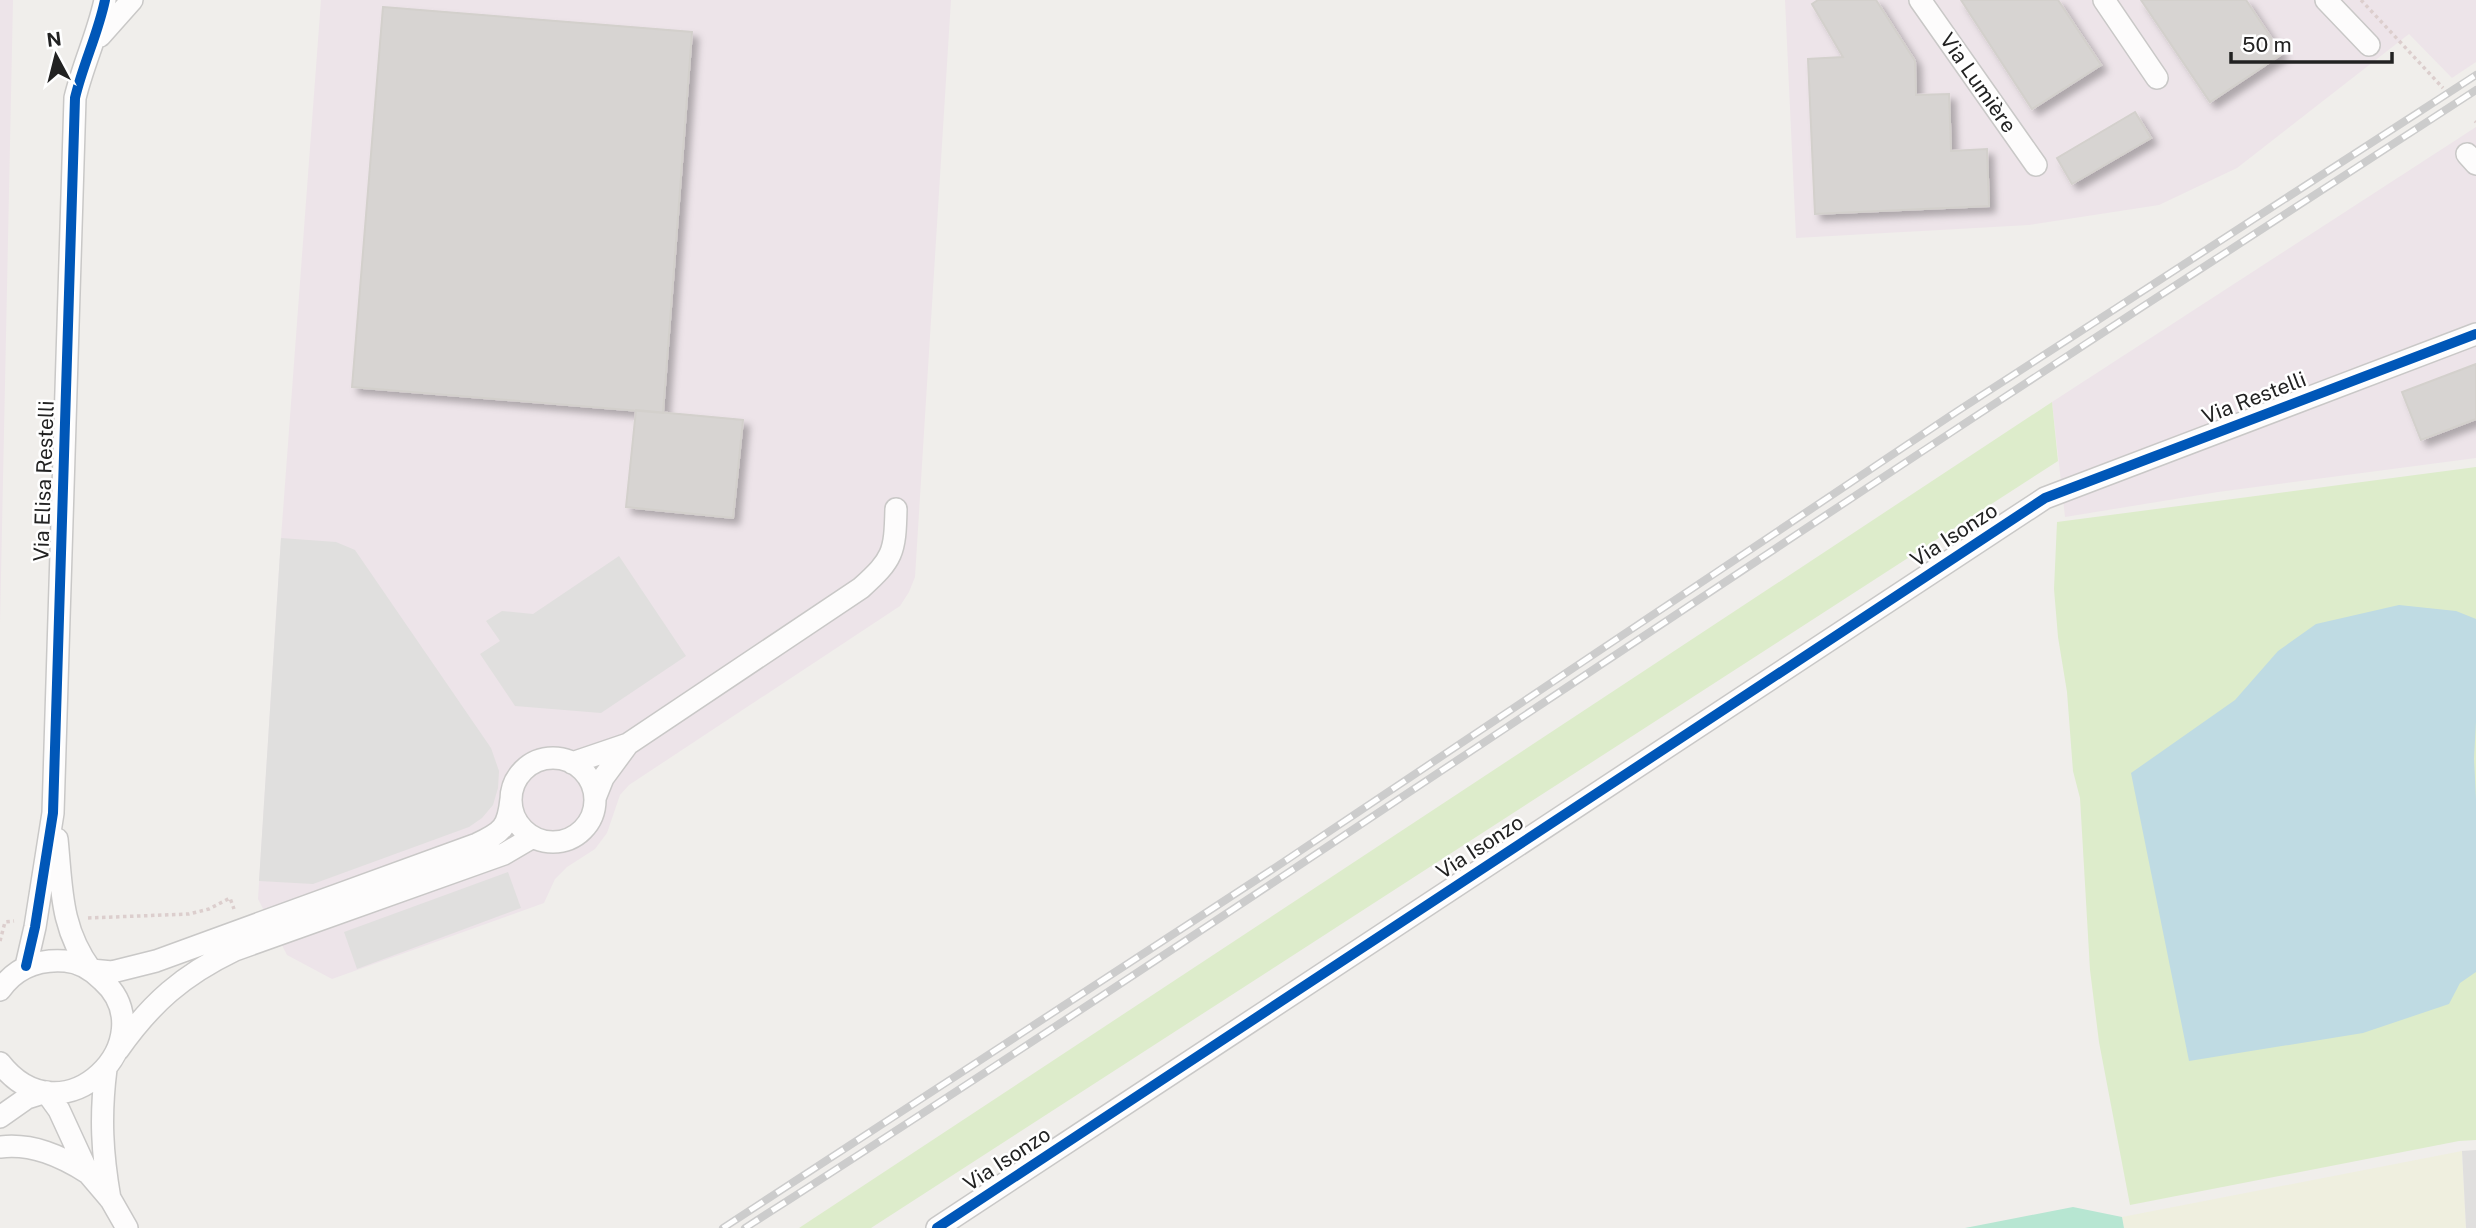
<svg xmlns="http://www.w3.org/2000/svg" width="2476" height="1228" viewBox="0 0 2476 1228" font-family="'Public Sans',sans-serif">
<style>
.industrial{fill:#ede4e9}
.farmland{fill:#efefdf}
.grass{fill:#ddeccb}
.pitch{fill:#b7e6d2}
.parking{fill:#e0dfde}
.water{fill:#bfdbe3}
.building{fill:#d7d4d2;stroke:#d3d0cc;stroke-width:2;filter:url(#shadow)}
.lines{fill:none;stroke-linecap:round;stroke-linejoin:round}
.minor-casing{stroke:#c9c8c7;stroke-width:24}
.path{stroke:#dccecd;stroke-width:3.5;stroke-dasharray:3.5 3.5;stroke-linecap:butt}
.minor{stroke:#fdfcfc;stroke-width:21}
.rail-casing{stroke:#ccc;stroke-width:8}
.rail{stroke:#fff;stroke-width:5;stroke-dasharray:16;stroke-linecap:butt}
.cycleway-casing{stroke:#fff;stroke-width:15}
.cycleway{stroke:#0057b8;stroke-width:10}
.labels{text-anchor:middle;stroke-width:5;stroke-linejoin:round;paint-order:stroke}
.street-label{font-size:21px;fill:#222;stroke:#fff}
</style>
<defs>
<filter id="shadow"><feDropShadow dx="6" dy="6" stdDeviation="3.5" flood-color="#0004"/></filter>
</defs>
<rect width="100%" height="100%" fill="#f0eeeb"/>
<path class="industrial" d="M0 0H13L0 624Z
M321 0H951L915 577 909 592 900 606 629 785 620 795 607 833 595 849 567 867 555 879 544 903 332 979 287 955 258 899 281 538Z
M1785 0H2476V62L2452 78 2409 34 2237 168 2159 205 2029 225 1796 238Z
M2476 127V458L2218 492 2065 517 2052 402Z"/>
<path class="farmland" d="M2462 1151 2466 1228H2124L2122 1217Z"/>
<path class="grass" d="M2052 402 2058 461 871 1228H799Z
M2476 467V1140L2459 1141 2130 1205 2099 1042 2090 970 2080 798 2073 771 2067 692 2058 637 2054 589 2057 522Z"/>
<path class="pitch" d="M2073 1207 2122 1217 2124 1228H1965Z"/>
<path class="parking" d="M281 538 336 542 355 550 491 748 499 771 498 788 493 805 482 818 469 827 313 884 259 881Z
M619 556 686 656 601 713 515 706 480 654 500 641 486 621 502 611 533 614Z
M508 872 521 908 357 969 344 932Z
M2476 1150V1228H2466L2462 1151Z"/>
<path class="water" d="M2399 605 2456 611 2476 619V722L2474 758 2476 799V972L2460 983 2449 1004 2363 1033 2189 1061 2131 773 2235 700 2278 651 2316 624Z"/>
<path class="building" d="M1818 0H1876L1915 61 1916 95 1949 94 1951 151 1987 149 1989 206 1815 214 1808 59 1843 57 1812 4Z
M1961 0H2058L2101 65 2032 109Z
M2141 0H2246L2282 54 2210 102Z
M383 7 692 32 663 413 352 387Z
M2135 112 2151 138 2072 184 2057 158Z
M2476 364V419L2421 440 2402 392Z
M636 410 743 420 733 518 626 507Z"/>
<g class="lines">
<g class="minor-casing">
<path id="minor" d="M1920 0 2036 165
M2104 0 2157 78
M2326 0 2369 45
M100 36 132 0
M2467 154 2476 164
M511 800a42 42 0 1 1 84 0a42 42 0 1 1-84 0Z
M572 763 628 744 861 588C893 559 895 553 896 509
M595 798 603 778 628 744
M57 839C62 888 60 928 91 970L112 972 156 961 477 844C503 832 508 827 511 799
M26 966 35 927 53 813 75 98C83 64 98 34 105 0
M0 990C16 967 38 959 65 961 80 962 92 970 102 980 167 1038 64 1145 0 1063
M118 1050C151 1003 183 975 235 950L504 854 533 837
M106 1069C100 1116 102 1153 110 1199
M0 1117 27 1098 46 1092 59 1110 88 1173 111 1200 127 1228
M0 1147C32 1143 61 1156 88 1173
M937 1228 2045 498 2476 334"/>
</g>
<path class="path" d="M2361 0 2443 88
M2475 121 2476 122
M88 918 189 914 209 909 230 898 234 909
M0 941 5 922 14 921"/>
<use href="#minor" class="minor"/>
<g class="rail-casing">
<path id="rail" d="M723 1228 1276 867 1956 412 2476 75
M745 1228C1160 962 1567 685 1979 414 2144 305 2310 198 2476 90"/>
</g>
<use href="#rail" class="rail"/>
<g class="cycleway-casing">
<path id="cycleway" d="M26 966 35 927 53 813 75 98C83 64 98 34 105 0
M937 1228 2045 498 2476 334"/>
</g>
<use href="#cycleway" class="cycleway"/>
</g>
<g class="labels">
<g class="street-label">
<text transform="translate(1978 83) rotate(55)" y="7">Via Lumière</text>
<text transform="translate(2254 398) rotate(-21)" y="7">Via Restelli</text>
<text transform="translate(44 481) rotate(-88)" y="7">Via Elisa Restelli</text>
<text transform="translate(1954 535) rotate(-33)" y="7">Via Isonzo</text>
<text transform="translate(1480 847) rotate(-33)" y="7">Via Isonzo</text>
<text transform="translate(1007 1159) rotate(-33)" y="7">Via Isonzo</text>
</g>
</g>
<g transform="translate(56 56) rotate(353)" stroke="#ffffff" stroke-width="5" paint-order="stroke">
<path d="M0-5L12 26L0 18L-12 26Z" fill="#222222"/>
<text y="-10" font-size="19" font-weight="bold" text-anchor="middle" fill="#222222">N</text>
</g>
<path d="M2231 52v10h161v-10" fill="none" stroke="#222222" stroke-width="3.5"/>
<text x="2242" y="52" font-size="21" fill="#222222" stroke="#ffffff" stroke-width="5" paint-order="stroke">50 m</text>
</svg>
